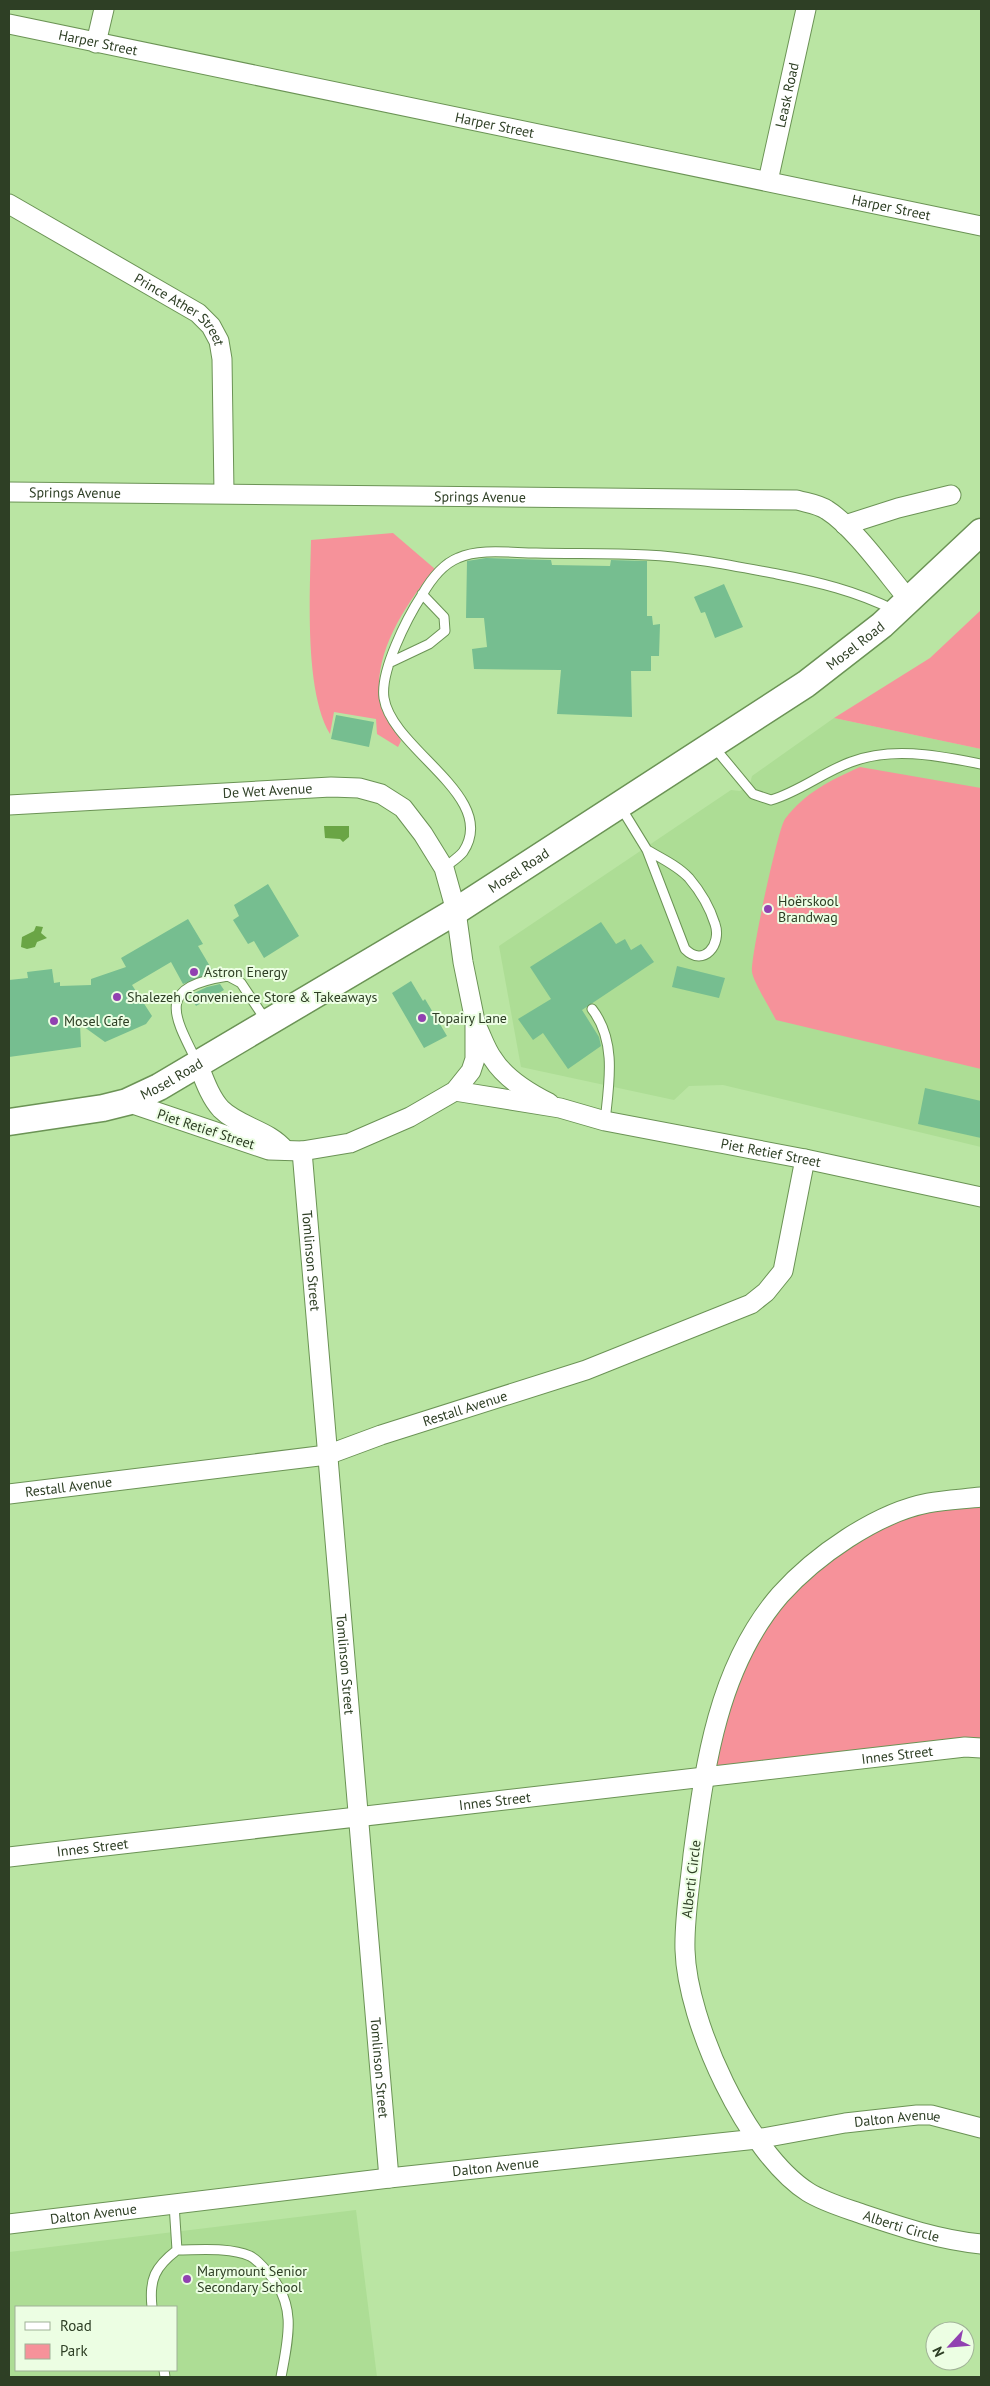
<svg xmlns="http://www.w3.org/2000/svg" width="990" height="2386" viewBox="0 0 990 2386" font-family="'PT Sans',sans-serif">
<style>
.built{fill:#addd95;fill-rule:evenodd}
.green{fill:#f6929a}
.water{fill:#6aa545}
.building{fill:#76be90}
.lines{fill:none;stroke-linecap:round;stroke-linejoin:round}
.lane-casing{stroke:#6b9355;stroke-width:11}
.street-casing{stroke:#6b9355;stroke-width:21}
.secondary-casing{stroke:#6b9355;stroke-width:29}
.lane{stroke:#fff;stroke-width:9}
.street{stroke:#fff;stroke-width:19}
.secondary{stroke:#fff;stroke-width:26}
.poi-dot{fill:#9141b1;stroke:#ecfee3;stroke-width:2}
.labels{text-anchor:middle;stroke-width:4;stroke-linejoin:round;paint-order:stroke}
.street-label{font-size:14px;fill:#2e3f25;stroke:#ecfee3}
.poi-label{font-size:14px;fill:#2e3f25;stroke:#ecfee3;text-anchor:start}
</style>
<rect width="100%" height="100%" fill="#bae5a3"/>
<path class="built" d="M834 718 981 749V1147L723 1085 689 1086 674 1100 521 1067 499 946 731 790 740 791 750 784 752 776Z
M356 2210 377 2377H9V2252ZM16 2307H176V2370H16Z"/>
<path class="green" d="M393 533 435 569C406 603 370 657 381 704 383 716 395 730 401 741L398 747 377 734 376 719 334 712 330 734C304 691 310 592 311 540Z
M981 610V749L834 718 930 658Z
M860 767 981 788V1069L776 1020C771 1010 753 981 752 972 750 959 778 828 785 819 806 792 829 781 860 767Z
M981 1495V1744L707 1774 733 1687 783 1597 848 1528Z"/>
<path class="water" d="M324 826H349V837L343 842 340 839 325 838Z
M36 926 43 927 41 933 47 938 37 942 35 947 27 949 21 947 22 937 34 931Z"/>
<path class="building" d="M486 558 551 560 552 565 610 566 611 560 647 561V616H652L653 625 660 624 659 656H651V671H631L632 717 557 714 561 670 474 669 472 649 487 647 484 618H466L467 561Z
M724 584 743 627 715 638 705 612 701 613 694 597Z
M336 715 374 722 369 747 331 739Z
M268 884 299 936 264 958 254 941 248 944 233 920 239 916 234 905Z
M188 919 203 944 198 946 214 973 183 984 171 962 132 985 152 1016 146 1024 105 1042 80 1024 81 1047 9 1057V980L28 978 27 972 52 969 54 983 60 982V986L91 985V979L126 967 121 958Z
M601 922 616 944 625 939 631 950 641 944 654 962 582 1010 599 1037 601 1046 568 1069 543 1033 533 1040 518 1019 551 999 530 967Z
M677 966 725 978 719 998 672 987Z
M411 981 423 1001 425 999 447 1036 424 1048 392 993Z
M220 984 224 990 196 1006 190 995 207 987Z
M925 1088 981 1101V1138L918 1124Z"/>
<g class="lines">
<g class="lane-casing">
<path id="lane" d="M391 662 429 644 445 631 444 617 422 594
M714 747 753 794 771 800C799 792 823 772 851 762 893 746 939 756 981 764
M620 806 647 850 685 949C704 968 722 944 715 924 710 908 700 891 689 878 678 866 661 858 647 850
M444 868C450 863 458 858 463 852 500 797 392 750 384 698 380 671 407 618 422 595 430 581 443 564 458 558 480 548 512 553 536 553 573 554 610 553 647 555 690 557 734 566 777 574 818 582 856 591 894 610
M592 1009C617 1041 609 1084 605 1121
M197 1062C171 1011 158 987 228 976L241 983 267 1022
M177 2250C200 2250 229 2247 250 2256 258 2260 264 2268 270 2275 297 2306 288 2339 281 2377
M152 2307C149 2279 155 2267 177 2250L174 2204
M164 2370 165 2377"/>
</g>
<g class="street-casing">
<g id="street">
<path id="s1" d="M9 24 981 226"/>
<path d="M96 43 104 9"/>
<path id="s2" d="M768 181 806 9"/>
<path id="s3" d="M9 204 198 313 211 326 219 341 222 359 224 493"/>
<path id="s4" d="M9 492 797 500C807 503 818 504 827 510 854 527 887 574 909 600"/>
<path d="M845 525 898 508 951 495"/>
<path id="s5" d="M9 805 331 787 359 788 381 794 403 808 423 834 444 868 456 911 463 962 475 1021V1059L471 1071 455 1091 410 1117 350 1143 302 1151 269 1150 127 1102"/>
<path d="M477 1027C482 1037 486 1050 493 1059 505 1078 529 1093 549 1103"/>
<path d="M198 1064C204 1079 210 1097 221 1109 239 1127 269 1130 285 1150"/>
<path id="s6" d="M455 1091 560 1108 605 1121 805 1159 981 1197"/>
<path id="s7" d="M302 1151 389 2178"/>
<path id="s8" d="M9 1494 327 1455 381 1435 586 1370 751 1304 766 1292 783 1271 805 1159"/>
<path id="s9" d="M981 1497C964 1499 945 1500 928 1503 876 1513 815 1556 780 1595 718 1667 705 1764 693 1855 690 1886 684 1919 685 1950 687 2022 747 2153 808 2192 824 2202 845 2208 862 2214 901 2227 940 2240 981 2244"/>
<path id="s10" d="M9 1857 965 1747 981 1748"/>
<path id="s11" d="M9 2224 389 2178 757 2139 845 2123 917 2115H931L981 2128"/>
</g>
</g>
<g class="secondary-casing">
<g id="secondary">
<path id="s12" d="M9 1122 103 1108 127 1102 159 1087 456 911 806 684 882 625 981 532"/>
</g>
</g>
<use href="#lane" class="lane"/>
<use href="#street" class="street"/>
<use href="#secondary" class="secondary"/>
</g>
<g class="poi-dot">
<circle cx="768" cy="909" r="5"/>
<circle cx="194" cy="972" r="5"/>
<circle cx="117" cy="997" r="5"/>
<circle cx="422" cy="1018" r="5"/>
<circle cx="54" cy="1021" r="5"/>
<circle cx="187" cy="2279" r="5"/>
</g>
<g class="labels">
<g class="street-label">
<text dy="5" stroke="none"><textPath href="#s1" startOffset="91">Harper Street</textPath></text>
<text dy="5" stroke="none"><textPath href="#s2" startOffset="88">Leask Road</textPath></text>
<text dy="5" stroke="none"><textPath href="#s1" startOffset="496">Harper Street</textPath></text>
<text dy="5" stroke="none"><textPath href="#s1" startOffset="901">Harper Street</textPath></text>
<text dy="5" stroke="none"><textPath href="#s3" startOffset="202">Prince Ather Street</textPath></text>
<text dy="5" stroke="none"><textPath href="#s4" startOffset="66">Springs Avenue</textPath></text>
<text dy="5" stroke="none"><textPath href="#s4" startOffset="471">Springs Avenue</textPath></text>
<text dy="5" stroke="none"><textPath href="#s12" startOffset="980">Mosel Road</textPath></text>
<text dy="5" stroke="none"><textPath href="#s5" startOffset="259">De Wet Avenue</textPath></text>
<text dy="5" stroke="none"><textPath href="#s12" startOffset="575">Mosel Road</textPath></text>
<text dy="5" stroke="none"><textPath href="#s12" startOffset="170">Mosel Road</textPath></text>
<text transform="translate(206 1129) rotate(18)" y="5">Piet Retief Street</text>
<text dy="5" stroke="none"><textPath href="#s6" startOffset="322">Piet Retief Street</textPath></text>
<text dy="5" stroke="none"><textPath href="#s7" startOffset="110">Tomlinson Street</textPath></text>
<text dy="5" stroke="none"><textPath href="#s8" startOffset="466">Restall Avenue</textPath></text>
<text dy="5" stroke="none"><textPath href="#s8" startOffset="60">Restall Avenue</textPath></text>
<text dy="5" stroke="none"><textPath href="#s7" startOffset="515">Tomlinson Street</textPath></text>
<text dy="5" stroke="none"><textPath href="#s10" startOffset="894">Innes Street</textPath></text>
<text dy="5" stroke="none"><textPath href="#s10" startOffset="489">Innes Street</textPath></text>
<text dy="5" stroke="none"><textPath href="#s10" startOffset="84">Innes Street</textPath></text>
<text transform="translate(691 1879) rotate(-83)" y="5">Alberti Circle</text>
<text dy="5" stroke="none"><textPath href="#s7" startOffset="920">Tomlinson Street</textPath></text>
<text dy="5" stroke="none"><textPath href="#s11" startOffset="895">Dalton Avenue</textPath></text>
<text dy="5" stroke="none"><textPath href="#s11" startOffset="490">Dalton Avenue</textPath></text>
<text dy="5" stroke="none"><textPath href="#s11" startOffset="85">Dalton Avenue</textPath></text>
<text dy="5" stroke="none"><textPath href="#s9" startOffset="982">Alberti Circle</textPath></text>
</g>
<g class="poi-label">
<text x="778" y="906">Hoërskool<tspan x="778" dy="16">Brandwag</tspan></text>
<text x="204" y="977">Astron Energy</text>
<text x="127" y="1002">Shalezeh Convenience Store &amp; Takeaways</text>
<text x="432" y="1023">Topairy Lane</text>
<text x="64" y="1026">Mosel Cafe</text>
<text x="197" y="2276">Marymount Senior<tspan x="197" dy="16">Secondary School</tspan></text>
</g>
</g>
<rect width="990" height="2386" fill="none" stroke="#2e3f25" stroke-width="20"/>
<rect x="15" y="2306" width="162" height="65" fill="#ecfee3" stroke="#a0b297"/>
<rect x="25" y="2322" width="25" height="8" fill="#ffffff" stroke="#a0b297"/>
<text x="60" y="2331" font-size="15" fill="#2e3f25">Road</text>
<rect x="25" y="2344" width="25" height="15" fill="#f6929a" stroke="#a0b297"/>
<text x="60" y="2356" font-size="15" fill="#2e3f25">Park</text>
<g transform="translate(950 2346) rotate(244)"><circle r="24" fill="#ecfee3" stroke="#a0b297"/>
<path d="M0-4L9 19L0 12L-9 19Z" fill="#9141b1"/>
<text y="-8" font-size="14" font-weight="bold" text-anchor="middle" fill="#2e3f25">N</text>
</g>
</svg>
